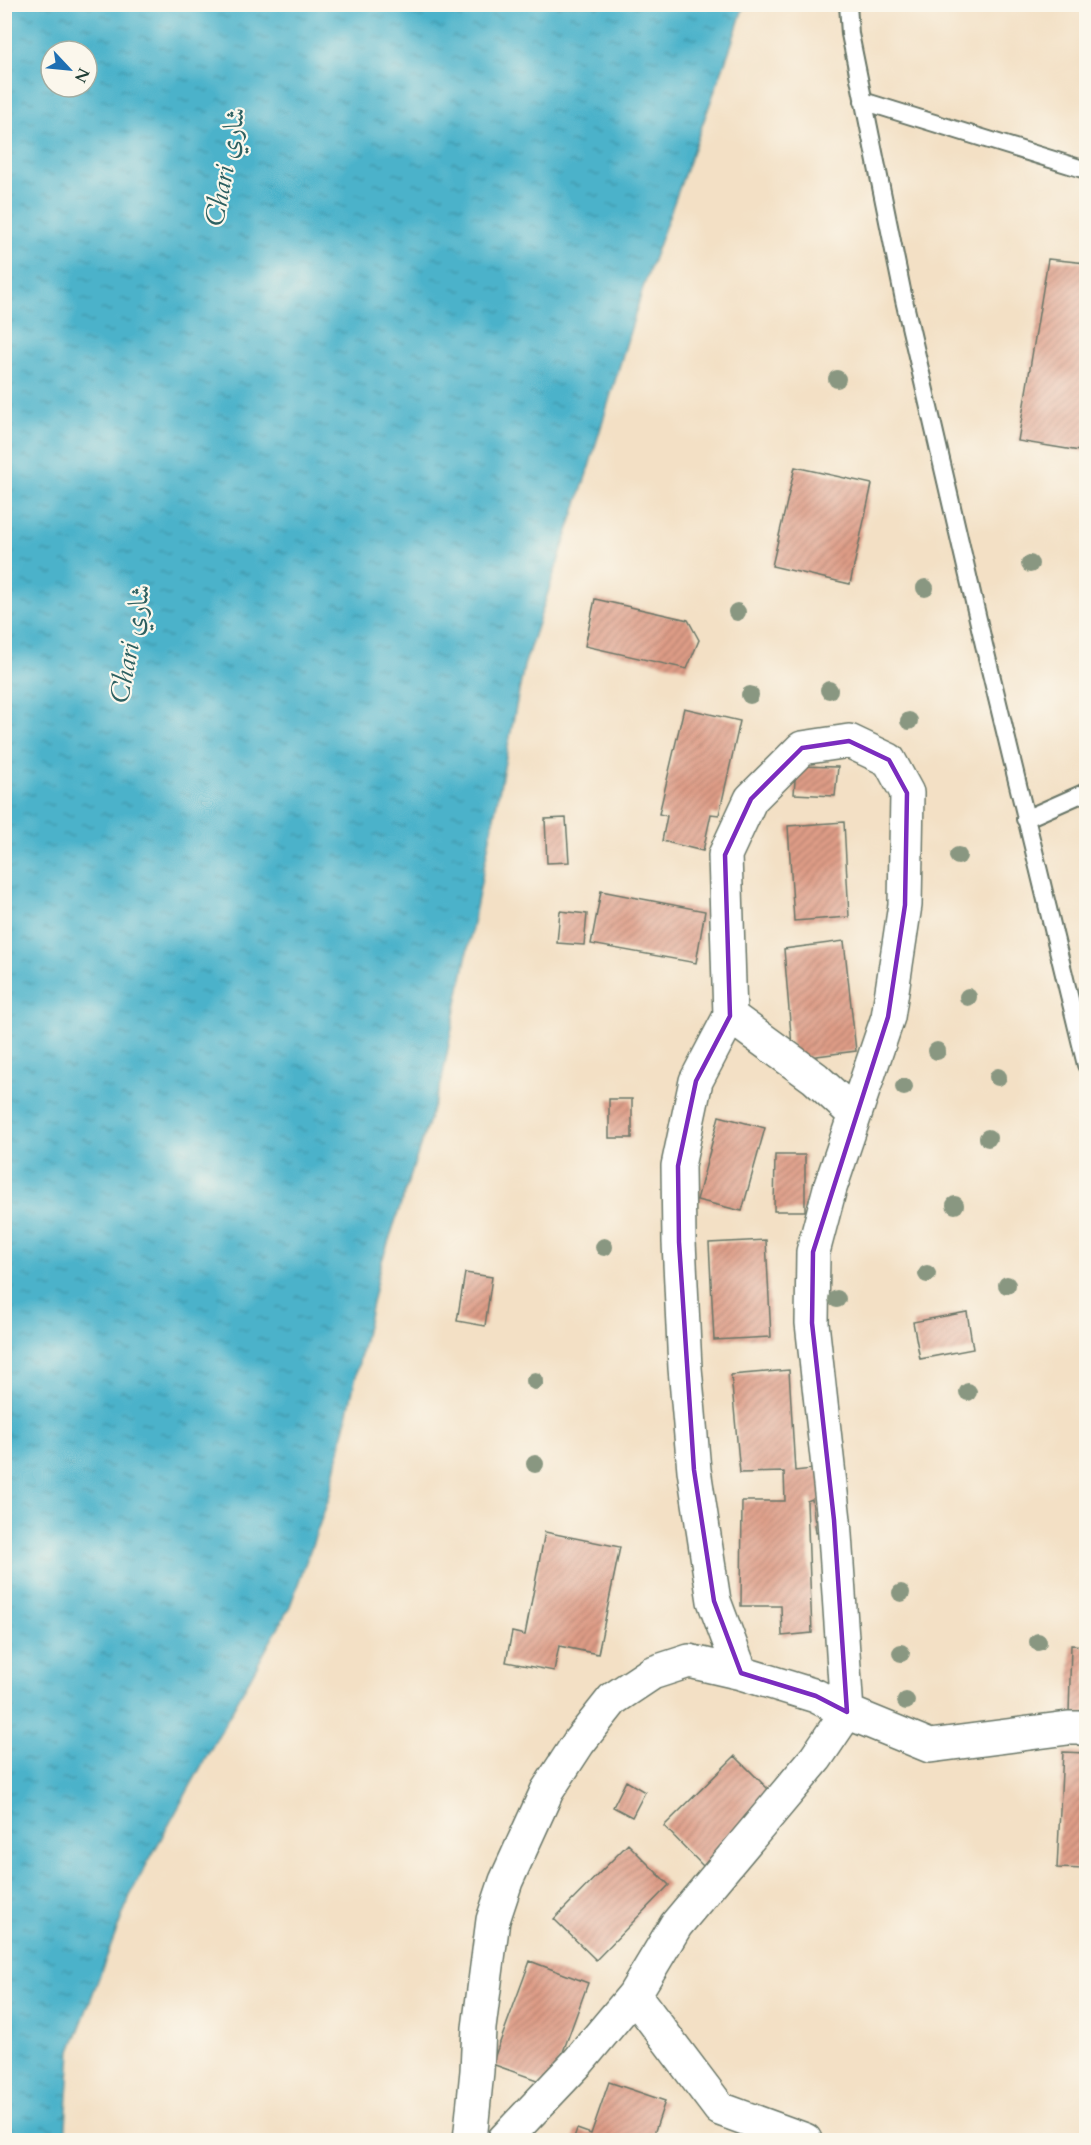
<svg xmlns="http://www.w3.org/2000/svg" width="1091" height="2145" viewBox="0 0 1091 2145" font-family="Cardo,Amiri,serif">
<style>
.water{fill:url(#water-ripples);stroke:#35787f;stroke-width:1.5;fill-rule:evenodd}
.building{fill:url(#building-hatch)}
.lines{fill:none;stroke-linecap:round;stroke-linejoin:round}
.lane-casing{stroke:#697667;stroke-width:20}
.street-casing{stroke:#697667;stroke-width:36}
.lane{stroke:#fff;stroke-width:16}
.street{stroke:#fff;stroke-width:33}
.tree{fill:#899781}
.marked{fill:none;stroke:#7b2cbf;stroke-width:4.5;stroke-linejoin:round}
.labels{text-anchor:middle;stroke-width:4.5;stroke-linejoin:round;paint-order:stroke}
.water-label{font-size:27px;font-style:italic;fill:#2c6061;stroke:#fbf7ec}
</style>
<defs>
<pattern id="water-ripples" width="26" height="14" patternUnits="userSpaceOnUse" patternTransform="scale(1.5)"><rect width="26" height="14" fill="#4bb2ca"/><path d="M2 4q2-2 4 0t4 0M15 11q2-2 4 0t4 0" fill="none" stroke="#3e92a5"/></pattern>
<pattern id="building-hatch" width="6" height="6" patternUnits="userSpaceOnUse" patternTransform="scale(1.5)"><rect width="6" height="6" fill="#de9c86"/><path d="M-1 1l2-2M0 6l6-6M5 7l2-2" fill="none" stroke="#b3806e"/></pattern>
</defs>
<rect width="100%" height="100%" fill="#fbf7ec"/>
<filter id="ink" filterUnits="userSpaceOnUse"><feTurbulence type="fractalNoise" baseFrequency=".0167" numOctaves="2"/><feDisplacementMap in="SourceGraphic" scale="12" xChannelSelector="R" yChannelSelector="G"/><feConvolveMatrix kernelMatrix="1 2 1 2 8 2 1 2 1" color-interpolation-filters="sRGB"/></filter>
<filter id="wash" filterUnits="userSpaceOnUse"><feTurbulence type="fractalNoise" baseFrequency=".008" numOctaves="4" result="noise"/><feDisplacementMap in="SourceGraphic" scale="24" xChannelSelector="R" yChannelSelector="G"/><feGaussianBlur stdDeviation="1.35" result="paint"/><feColorMatrix in="noise" values="0 0 0 0 0 0 0 0 0 0 0 0 0 0 0 0 0 1.4 0 .05"/><feComposite in="paint" operator="in"/></filter>
<g filter="url(#wash)">
<rect width="100%" height="100%" fill="#f3e0c5"/>
<path class="water" d="M5 4 744 5 731 46 644 285 588 470 524 666 441 1084 380 1267 329 1498 290 1606 131 1893 71 2051 65 2140H4ZM51 51H87V87H51Z"/>
<g id="blocks">
<path class="building" d="M1048 259 1086 263V452L1018 441Z
M795 467 872 484 850 584 772 566Z
M595 599 688 620 699 640 687 669 585 646Z
M684 708 740 721 719 815 711 814 703 851 662 841 667 816 659 814Z
M796 766 838 767 835 796 794 794Z
M566 818 569 862 547 863 545 819Z
M844 822 849 917 794 921 788 826Z
M601 891 705 911 696 963 591 944Z
M560 911 587 914 584 945 557 943Z
M844 941 856 1051 793 1059 784 949Z
M609 1099H632V1138H609Z
M719 1116 765 1128 742 1211 697 1200Z
M775 1155H805V1211H774Z
M766 1240 771 1337 714 1340 709 1243Z
M465 1273 492 1277 485 1326 457 1321Z
M967 1312 973 1349 920 1359 913 1322Z
M789 1370 795 1471 821 1468 835 1531 816 1533 812 1499 807 1501 812 1633 782 1636 781 1606H741L742 1501H785L784 1472 740 1473 731 1375Z
M545 1532 620 1547 598 1654 559 1646 554 1671 506 1662 512 1632 525 1635Z
M1071 1645 1086 1646V1714L1069 1713Z
M1063 1752 1086 1753V1869L1057 1868Z
M735 1756 775 1796 704 1867 664 1826Z
M626 1781 645 1792 632 1817 613 1807Z
M628 1844 669 1885 596 1960 554 1919Z
M530 1961 588 1983 551 2085 492 2064Z
M609 2082 665 2101 652 2140H573L577 2129 591 2134Z"/>
</g>
</g>
<g filter="url(#ink)">
<use href="#blocks" fill-opacity="0" stroke="#697667" stroke-width="1.5"/>
<g class="lines">
<g class="lane-casing">
<path id="lane" d="M848 4 850 34 904 300 984 645 1086 1065
M863 101 1086 170
M1025 819 1086 792"/>
</g>
<g class="street-casing">
<path id="street" d="M730 1016 815 1078 854 1114
M634 1995 720 2109 805 2140
M470 2140 477 2071 479 2028 493 1920 506 1881 547 1791 579 1742 613 1699 652 1673 689 1661 741 1673 816 1696 847 1712 930 1746 1068 1728H1086
M504 2140 578 2062 634 1995 676 1925 816 1758 847 1712 834 1520 812 1323 813 1252 830 1188 888 1017 905 905 907 793 889 760 849 741 802 748 751 799 725 855 730 1016 696 1081 678 1166 679 1242 685 1368 694 1470 714 1601 741 1673"/>
</g>
<use href="#lane" class="lane"/>
<use href="#street" class="street"/>
</g>
<g class="tree">
<circle cx="837" cy="379" r="9"/>
<circle cx="1030" cy="564" r="9"/>
<circle cx="925" cy="588" r="9"/>
<circle cx="737" cy="612" r="9"/>
<circle cx="829" cy="690" r="9"/>
<circle cx="750" cy="695" r="9"/>
<circle cx="909" cy="721" r="9"/>
<circle cx="958" cy="856" r="9"/>
<circle cx="968" cy="997" r="9"/>
<circle cx="937" cy="1051" r="9"/>
<circle cx="998" cy="1077" r="9"/>
<circle cx="904" cy="1087" r="9"/>
<circle cx="988" cy="1138" r="9"/>
<circle cx="955" cy="1205" r="9"/>
<circle cx="604" cy="1247" r="9"/>
<circle cx="927" cy="1274" r="9"/>
<circle cx="1007" cy="1285" r="9"/>
<circle cx="837" cy="1299" r="9"/>
<circle cx="535" cy="1381" r="9"/>
<circle cx="968" cy="1392" r="9"/>
<circle cx="535" cy="1464" r="9"/>
<circle cx="901" cy="1593" r="9"/>
<circle cx="1038" cy="1642" r="9"/>
<circle cx="901" cy="1653" r="9"/>
<circle cx="906" cy="1701" r="9"/>
</g>
</g>
<path class="marked" d="M849 741 889 760 907 793 905 905 888 1017 813 1252 812 1323 834 1520 847 1712 816 1696 741 1673 714 1601 694 1470 679 1242 678 1166 696 1081 730 1016 725 855 751 799 802 748Z"/>
<g class="labels">
<g class="water-label">
<text transform="translate(225 166) rotate(-79)" y="9">Chari شاري</text>
<text transform="translate(130 643) rotate(-79)" y="9">Chari شاري</text>
</g>
</g>
<rect width="1091" height="2145" fill="none" stroke="#fbf7ec" stroke-width="24"/>
<g transform="translate(69 69) rotate(116)"><circle r="28" fill="#fbf7ec" stroke="#a3ada2" stroke-width="1.5"/>
<path d="M0-4.5L10 22L0 15L-10 22Z" fill="#1f6fb2"/>
<text y="-9" font-size="16" font-weight="bold" text-anchor="middle" fill="#1f3d34">N</text>
</g>
</svg>
